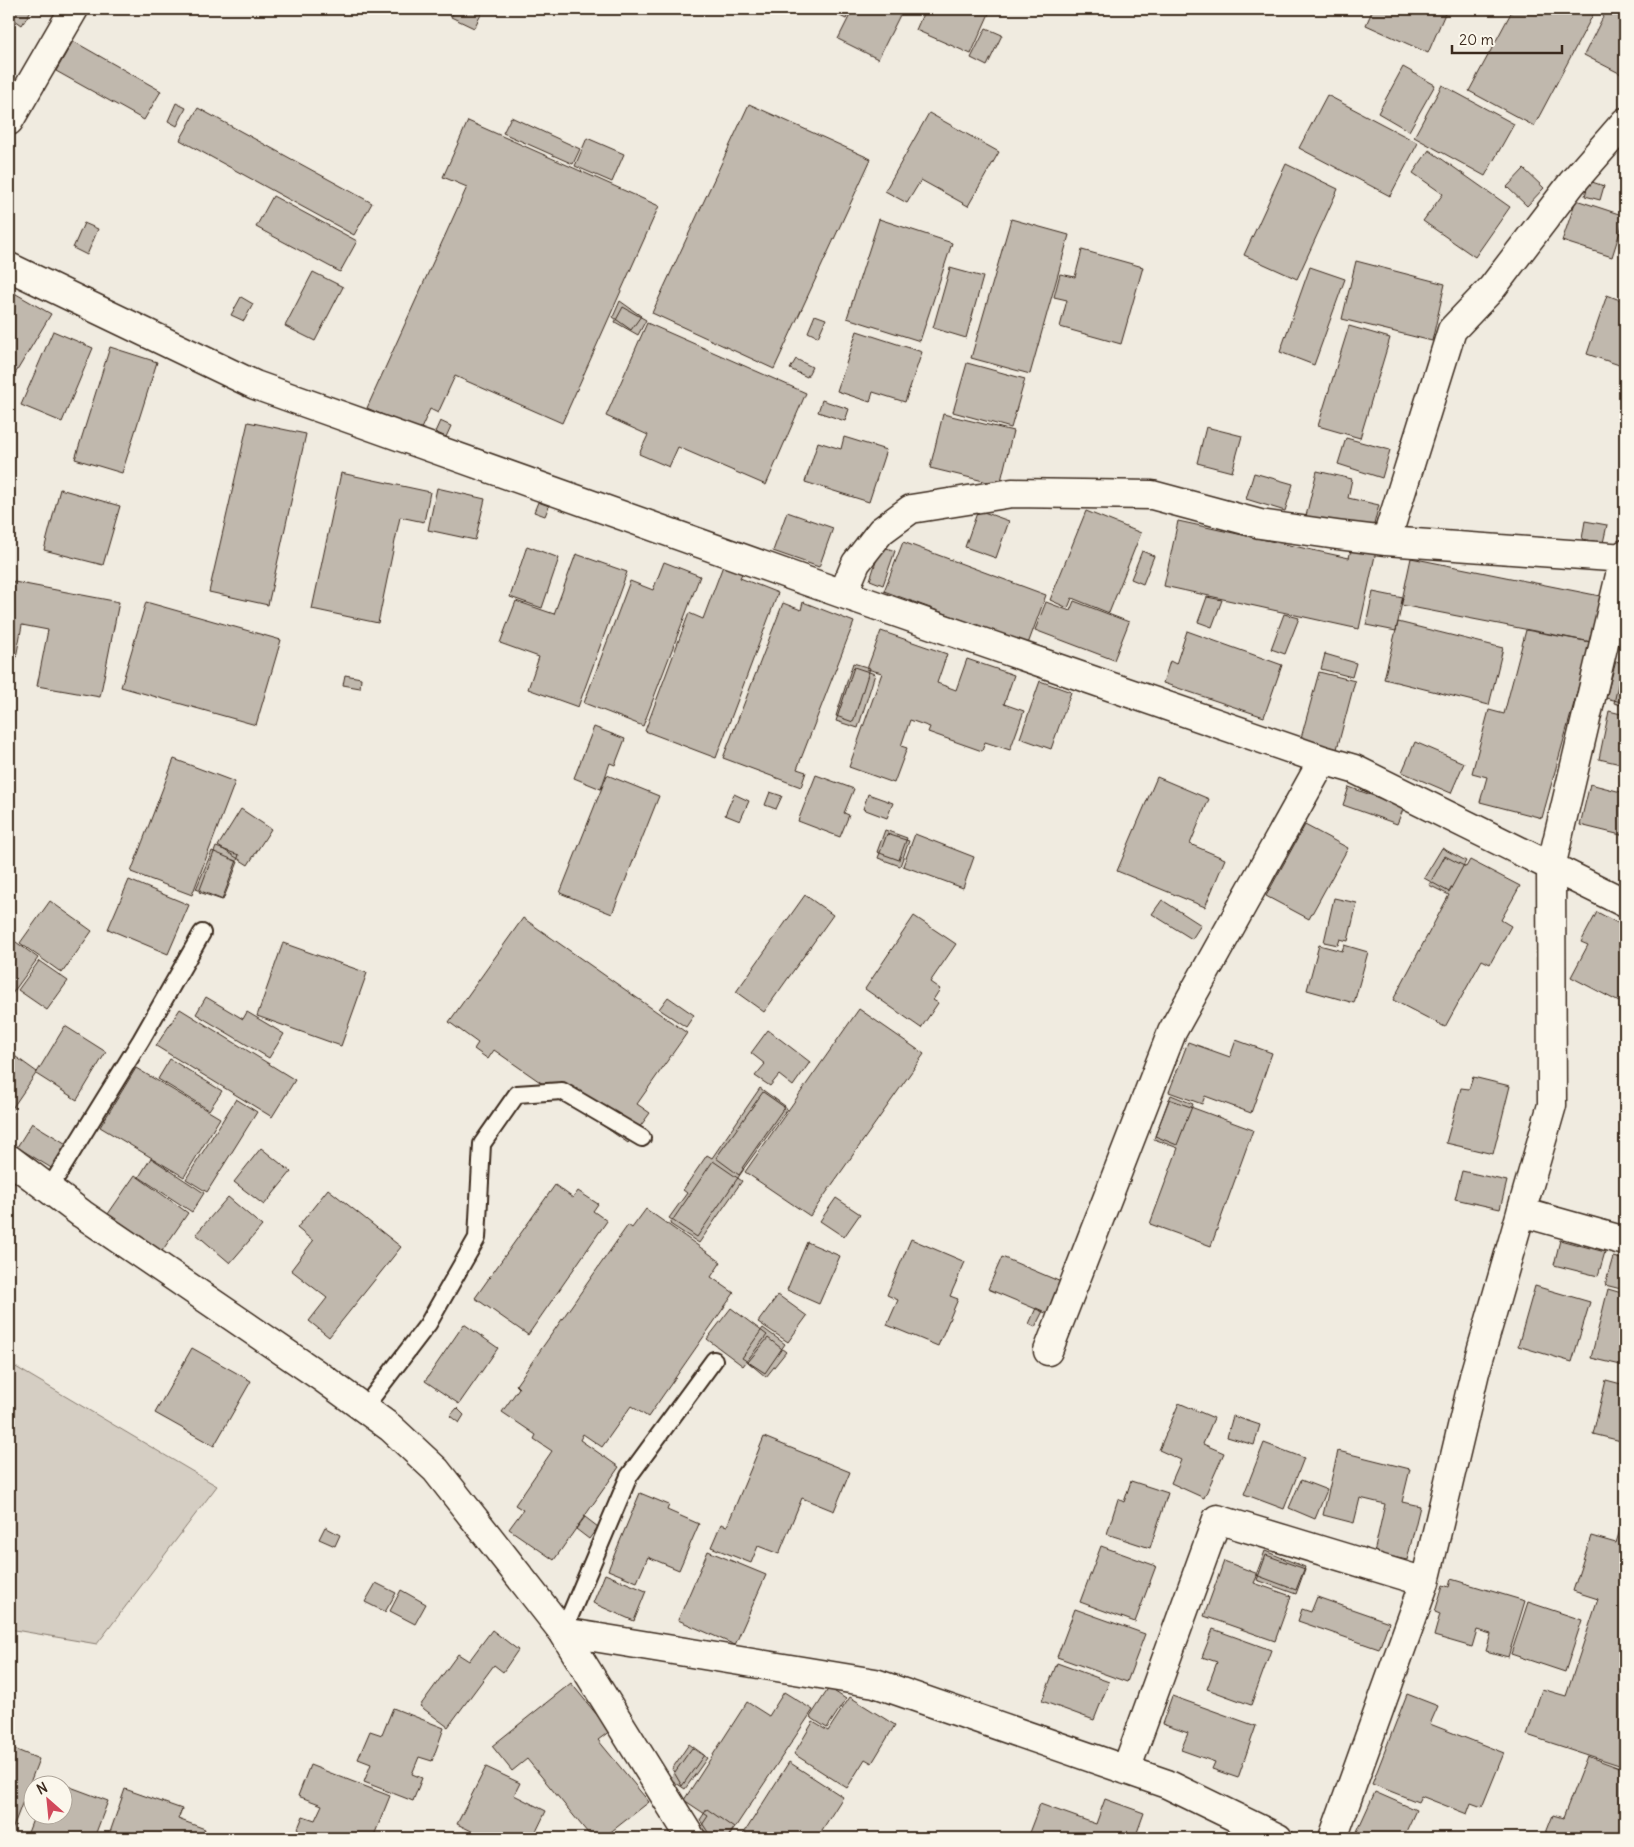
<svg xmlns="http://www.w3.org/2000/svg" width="1634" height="1847" viewBox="0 0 1634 1847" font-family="Delius,sans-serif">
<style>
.green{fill:#d5cec3;stroke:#887c70}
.building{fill:#c0b8ad;stroke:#3b2a1e}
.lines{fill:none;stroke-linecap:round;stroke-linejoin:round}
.service-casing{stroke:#3b2a1e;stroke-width:20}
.minor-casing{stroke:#3b2a1e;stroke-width:31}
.service{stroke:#fbf7ec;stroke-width:16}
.minor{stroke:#fbf7ec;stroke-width:28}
</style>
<rect width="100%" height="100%" fill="#f0ebe0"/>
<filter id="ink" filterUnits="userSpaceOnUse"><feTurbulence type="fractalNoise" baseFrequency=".02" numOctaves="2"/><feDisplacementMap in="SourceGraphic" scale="10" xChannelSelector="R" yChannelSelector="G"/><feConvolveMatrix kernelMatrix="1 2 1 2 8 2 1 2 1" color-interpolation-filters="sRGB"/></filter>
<g filter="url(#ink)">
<path class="green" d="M9 1363 217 1486 97 1644 9 1629Z"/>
<path class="building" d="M9 9H32L22 25 9 16Z
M456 9H484L474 28 451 17Z
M812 9H825L822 14Z
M826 9H851L846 19Z
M853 9H903L878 59 838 39Z
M925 9H991L971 54 916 30Z
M1373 9H1447L1428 53 1366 25Z
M1513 9H1596L1534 126 1469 91Z
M1607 9H1625V76L1584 55Z
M986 28 1002 35 987 66 971 58Z
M73 41 161 91 144 120 56 71Z
M1403 67 1435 85 1409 131 1378 113Z
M1442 85 1514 124 1485 176 1414 137Z
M1327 95 1418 143 1390 196 1299 148Z
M176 103 186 108 177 126 168 121Z
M749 104 871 159 774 369 652 313Z
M198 108 372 203 354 235 180 140Z
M929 113 999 152 968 206 921 180 907 203 885 191Z
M511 117 580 149 573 164 503 133Z
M468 121 659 206 562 423 455 376 438 413 430 409 420 431 367 408 467 187 443 177Z
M587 138 624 154 612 182 575 166Z
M1429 150 1510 207 1475 257 1423 221 1443 194 1413 173Z
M1286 164 1338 189 1297 279 1244 255Z
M1524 169 1544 188 1527 206 1507 187Z
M1589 181 1604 186 1600 200 1585 196Z
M273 196 357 241 340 272 256 227Z
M1576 200 1625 216 1612 257 1562 241Z
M879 219 952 243 920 341 847 318Z
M1011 219 1069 235 1030 374 971 358Z
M84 223 98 229 87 255 73 248Z
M1082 250 1143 267 1121 344 1060 327 1067 300 1054 297 1060 274 1075 277Z
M1356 261 1445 284 1432 341 1342 319Z
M1310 267 1345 279 1314 365 1280 352Z
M950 268 983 277 966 338 933 328Z
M313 272 343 287 315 341 285 326Z
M9 290 51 314 12 379 9 378Z
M1607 295 1625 302V367L1587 354Z
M241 297 253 304 244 321 231 315Z
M620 301 641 316 631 330 613 317Z
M623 307 646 320 638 335 615 322Z
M815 315 826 319 818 337 808 332Z
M647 323 806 393 766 485 678 447 669 467 639 454 648 435 606 416Z
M1349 326 1390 338 1360 438 1318 426Z
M53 331 93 348 62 422 21 405Z
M857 331 922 352 905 402 873 392 870 402 837 391Z
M110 347 157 362 122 473 75 459Z
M796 359 812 367 807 377 790 369Z
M967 363 1025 379 1011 428 953 412Z
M822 400 849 409 845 421 818 412Z
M943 414 1013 431 1000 485 930 468Z
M440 421 451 426 446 437 435 432Z
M248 422 306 434 268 605 209 592Z
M1206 427 1242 436 1232 472 1197 463Z
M844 437 886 450 869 502 805 482 818 442 841 449Z
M1346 438 1390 450 1382 478 1338 464Z
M1317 471 1352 479 1348 498 1379 505 1372 532 1306 516Z
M341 473 430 492 424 522 400 517 378 623 312 609Z
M1254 473 1293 484 1285 511 1246 499Z
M437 488 485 499 475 540 428 530Z
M60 489 120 506 103 565 44 550Z
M538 502 549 506 545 516 534 512Z
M978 510 1009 521 996 558 965 547Z
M1086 511 1141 533 1109 613 1072 598 1068 608 1050 600Z
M787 512 833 528 819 567 773 551Z
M1178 521 1349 558 1352 545 1376 551 1359 629 1164 586Z
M1585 521 1607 525 1603 543 1582 539Z
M903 542 1046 595 1028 644 884 591Z
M527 546 559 558 542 608 510 597Z
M881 546 895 551 883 585 870 580Z
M1142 551 1154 556 1143 584 1131 579Z
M576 554 627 572 578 707 528 689 539 657 500 643 516 601 554 614Z
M1411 558 1600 596 1591 642 1401 605Z
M664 562 700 576 643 726 584 703 630 581 653 590Z
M724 563 743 571 740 578 778 593 716 758 645 731 689 613 703 619Z
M9 581 119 602 100 697 37 686 48 630 22 625 14 669 9 668Z
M1373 592 1403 598 1396 631 1366 625Z
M1207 597 1222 600 1212 627 1198 622Z
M1074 601 1129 622 1114 660 1035 630 1046 602 1070 611Z
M146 602 281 640 256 725 121 687Z
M803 602 854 622 797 769 806 772 801 787 723 758 783 603 801 610Z
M1284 614 1299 618 1285 654 1271 649Z
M1398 622 1503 648 1489 705 1384 679Z
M1625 629V658L1620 657Z
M1526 630 1591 642 1542 818 1480 802 1487 777 1472 773 1489 710 1504 714Z
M881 631 947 654 937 683 956 690 967 659 1014 675 1004 704 1024 711 1010 750 985 742 982 751 928 732 930 727 910 720 901 746 907 748 894 783 849 767 882 673 867 669Z
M1187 631 1282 665 1264 717 1163 683 1170 661 1176 664Z
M1325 654 1356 663 1352 677 1321 669Z
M1616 661 1625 664V703L1606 698Z
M853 663 870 668 853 722 836 716Z
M854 667 875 674 858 728 836 721Z
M1622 667 1625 668V706L1614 703Z
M1319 672 1355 681 1337 749 1301 738Z
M345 675 361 678 360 688 343 685Z
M1040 681 1071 692 1051 749 1020 738Z
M1609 711 1625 715V765L1599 759Z
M594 727 625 739 615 765 610 763 601 789 574 778Z
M1415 742 1464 763 1451 793 1402 772Z
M174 759 235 782 192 895 131 872Z
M607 775 659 796 612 914 560 893Z
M816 775 854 789 844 813 849 815 840 837 798 821Z
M1157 777 1209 799 1190 844 1225 859 1205 907 1117 871Z
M1590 784 1625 793V836L1580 825Z
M1349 787 1404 807 1397 824 1343 805Z
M770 792 782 796 776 809 765 805Z
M734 794 749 801 740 821 725 815Z
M868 794 893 803 887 818 863 809Z
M241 809 271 829 248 865 218 846Z
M1305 825 1348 848 1309 919 1266 896Z
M885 830 907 838 899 860 877 852Z
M887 834 909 841 900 866 878 858Z
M915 834 974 857 963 888 903 866Z
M216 847 239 855 222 900 199 892Z
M1442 848 1466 861 1449 892 1424 878Z
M212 851 238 862 223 900 196 889Z
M1445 856 1466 867 1470 860 1520 886 1501 920 1511 926 1490 964 1482 960 1445 1027 1393 1000 1449 895 1429 885Z
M129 880 189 905 168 954 108 929Z
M805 895 833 915 764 1012 736 992Z
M1334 898 1357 903 1348 941 1340 939 1338 945 1324 942Z
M1162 900 1201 925 1192 939 1152 914Z
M50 901 92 931 62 973 20 943Z
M1597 912 1625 927 1621 936 1625 939V989L1619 1002 1571 977 1588 945 1581 942Z
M914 916 956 944 930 982 940 989 933 1000 938 1003 921 1028 865 989Z
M523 918 687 1033 637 1104 650 1113 628 1143 494 1050 488 1059 474 1049 478 1043 449 1022Z
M9 937 38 958 9 998Z
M283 943 367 973 341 1046 257 1016Z
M1319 945 1342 951 1344 945 1368 952 1354 1003 1307 990Z
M39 961 68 981 47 1010 18 990Z
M206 997 243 1019 247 1012 284 1034 269 1058 196 1014Z
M668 997 694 1015 686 1027 659 1009Z
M180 1009 295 1080 272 1117 156 1046Z
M859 1009 924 1054 810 1216 745 1172Z
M65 1026 106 1052 77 1100 36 1074Z
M768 1030 810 1062 793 1086 779 1075 770 1086 755 1076 765 1064 751 1053Z
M1236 1040 1272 1053 1251 1113 1205 1096 1202 1104 1169 1092 1188 1042 1230 1057Z
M9 1052 37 1072 9 1113Z
M170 1059 222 1091 209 1110 158 1079Z
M136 1068 220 1118 184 1177 100 1127Z
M1473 1077 1510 1086 1493 1154 1446 1143 1461 1088 1469 1089Z
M760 1088 785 1106 742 1168 744 1169 697 1237 669 1218 687 1193 683 1190 707 1155 712 1158Z
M763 1092 787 1109 739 1175 716 1158Z
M1171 1095 1193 1104 1177 1145 1155 1136Z
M236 1099 257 1112 207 1192 186 1179Z
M1169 1099 1253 1130 1211 1246 1150 1224 1178 1148 1154 1139Z
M32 1123 68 1145 53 1169 17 1147Z
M261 1148 291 1172 264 1205 234 1182Z
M151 1158 204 1193 192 1212 139 1177Z
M713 1161 742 1181 699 1243 670 1224Z
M1462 1171 1507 1181 1500 1209 1455 1199Z
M135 1175 188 1213 162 1251 108 1214Z
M555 1185 573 1198 578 1191 598 1204 593 1211 607 1221 528 1335 475 1298Z
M328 1189 401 1247 329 1337 309 1321 327 1298 291 1270 313 1241 297 1228Z
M228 1197 262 1226 230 1263 196 1234Z
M836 1198 860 1214 844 1237 820 1221Z
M646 1209 721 1262 711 1277 734 1293 648 1417 631 1406 602 1447 583 1434 580 1440 619 1467 554 1560 509 1529 523 1510 515 1505 552 1451 534 1439 536 1435 502 1412 519 1388 516 1385 628 1225 632 1228Z
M911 1239 965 1262 950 1296 958 1299 938 1346 887 1325 898 1300 887 1295Z
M1560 1240 1605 1252 1598 1276 1554 1265Z
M807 1242 840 1256 819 1304 787 1290Z
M1002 1257 1061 1282 1048 1314 988 1289Z
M1613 1257 1625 1260V1290L1605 1285Z
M1535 1286 1590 1302 1572 1362 1518 1346Z
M1608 1289 1625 1294V1366L1591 1358Z
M778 1295 807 1316 788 1342 758 1322Z
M731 1308 767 1335 743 1366 707 1339Z
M1036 1308 1043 1311 1035 1327 1029 1324Z
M464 1324 498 1348 459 1404 425 1381Z
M763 1328 785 1344 765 1373 742 1358Z
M768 1338 786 1352 766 1377 748 1362Z
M192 1348 251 1381 214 1446 155 1413Z
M1606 1380 1625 1385V1442L1593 1434Z
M1179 1403 1214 1418 1203 1444 1224 1453 1204 1498 1171 1483 1181 1460 1159 1450Z
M457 1408 464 1415 459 1423 450 1416Z
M1233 1416 1260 1425 1254 1445 1227 1437Z
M764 1437 850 1472 834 1511 802 1498 779 1554 758 1546 751 1563 711 1547 721 1524 727 1526Z
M1264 1443 1304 1458 1284 1509 1244 1494Z
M1338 1451 1410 1469 1402 1502 1420 1506 1407 1560 1374 1553 1385 1504 1360 1498 1354 1523 1323 1515Z
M1301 1480 1327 1490 1315 1519 1289 1508Z
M1131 1481 1168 1493 1150 1548 1107 1534 1118 1499 1124 1502Z
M640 1493 669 1505 667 1510 699 1524 679 1570 648 1557 637 1582 608 1570Z
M1625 1514V1767L1527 1735 1542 1689 1566 1696 1598 1599 1573 1591 1591 1536 1616 1543Z
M585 1517 598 1527 589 1539 576 1529Z
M325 1527 340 1535 335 1546 319 1539Z
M1101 1546 1156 1566 1135 1622 1080 1602Z
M708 1551 766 1575 735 1645 678 1620Z
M1265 1551 1305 1567 1296 1590 1256 1575Z
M1266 1555 1305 1569 1296 1594 1257 1580Z
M1224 1561 1258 1574 1254 1583 1291 1596 1275 1641 1204 1616Z
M605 1574 646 1591 634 1621 593 1603Z
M1451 1579 1525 1601 1508 1657 1486 1651 1491 1634 1477 1630 1472 1647 1434 1636 1440 1614 1435 1612 1443 1585 1449 1587Z
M376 1583 396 1593 385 1612 365 1602Z
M401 1590 426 1604 415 1624 390 1611Z
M1317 1597 1389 1622 1379 1649 1298 1621 1302 1609 1311 1612Z
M1528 1602 1582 1620 1565 1672 1511 1654Z
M1075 1609 1145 1634 1127 1682 1057 1657Z
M1213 1629 1271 1650 1251 1705 1207 1689 1217 1662 1202 1657Z
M492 1630 518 1650 503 1672 494 1665 448 1727 420 1706 458 1654 469 1661Z
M1057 1663 1109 1682 1094 1720 1042 1701Z
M571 1683 610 1731 598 1740 649 1802 603 1838H592L527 1759 512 1771 492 1746Z
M829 1688 846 1699 827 1728 810 1717Z
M784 1692 813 1710 728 1838H716L700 1828 708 1816 684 1800 747 1702 769 1716Z
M1407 1694 1438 1706 1430 1724 1504 1753 1482 1807 1471 1803 1467 1814 1421 1796 1418 1802 1372 1784Z
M1172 1696 1256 1726 1238 1778 1212 1769 1215 1762 1181 1750 1188 1733 1162 1724Z
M850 1697 895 1725 872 1763 865 1759 847 1788 794 1754 813 1722 828 1731Z
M393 1708 444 1728 432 1761 419 1757 412 1774 422 1778 413 1801 364 1782 371 1764 358 1759 370 1731 382 1735Z
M689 1744 704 1755 682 1786 672 1769Z
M9 1747 39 1759 9 1838Z
M692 1748 707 1758 685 1789 670 1779Z
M1587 1756 1625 1770 1624 1838H1544L1553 1815 1563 1818Z
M789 1762 843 1797 817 1838H741Z
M310 1765 390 1796 373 1838H294L303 1816 315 1820 322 1805 298 1796Z
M486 1767 520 1783 514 1795 546 1811 533 1838H486L457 1824Z
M49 1779 108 1801 94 1838H26L35 1814H62V1784H47Z
M125 1789 182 1809 178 1819 205 1829 202 1838H108Z
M1375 1792 1416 1810 1403 1838 1399 1835 1397 1838H1354Z
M1105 1799 1144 1813 1135 1838H1027L1040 1804 1096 1824Z
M707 1809 734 1828 727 1838H712L700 1820Z
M546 1833 557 1838H544Z"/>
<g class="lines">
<g class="service-casing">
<path id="service" d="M49 1189 141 1040 202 933
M364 1408 428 1324 477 1238 482 1144 517 1094 562 1091 642 1138
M563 1632 629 1476 714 1360"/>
</g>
<g class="minor-casing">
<path id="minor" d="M9 121 74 9
M9 267 255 385 843 594 1323 760 1354 769 1625 903
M1386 541 1452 330 1492 288 1572 183 1625 122
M843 594 856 563 881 531 911 509 1012 493 1152 495 1260 524 1337 535 1386 541 1625 558
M9 1159 82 1214 324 1379 391 1428 436 1470 563 1632 691 1838
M1521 1212 1625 1241
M1048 1351 1172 1032 1323 760
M563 1632 875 1683 1167 1784 1278 1838
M1126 1770 1217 1519 1425 1582
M1333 1838 1425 1582 1475 1372 1552 1105 1551 867 1625 554"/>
</g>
<use href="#service" class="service"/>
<use href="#minor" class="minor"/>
</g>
</g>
<rect width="1634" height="1847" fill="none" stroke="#fbf7ec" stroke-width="30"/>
<rect x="15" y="15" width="1604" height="1817" fill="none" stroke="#3b2a1e" stroke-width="2" filter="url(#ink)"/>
<g transform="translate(48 1800) rotate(333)"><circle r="24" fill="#fbf7ec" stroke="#aea59a"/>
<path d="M0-4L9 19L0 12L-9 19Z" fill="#d1495b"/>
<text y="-8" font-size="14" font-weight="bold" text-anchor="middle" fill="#3b2a1e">N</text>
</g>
<path d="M1452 45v8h110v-8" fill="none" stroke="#3b2a1e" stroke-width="2.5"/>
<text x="1459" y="45" font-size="15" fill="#3b2a1e" stroke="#fbf7ec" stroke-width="4" paint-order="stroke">20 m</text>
</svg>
